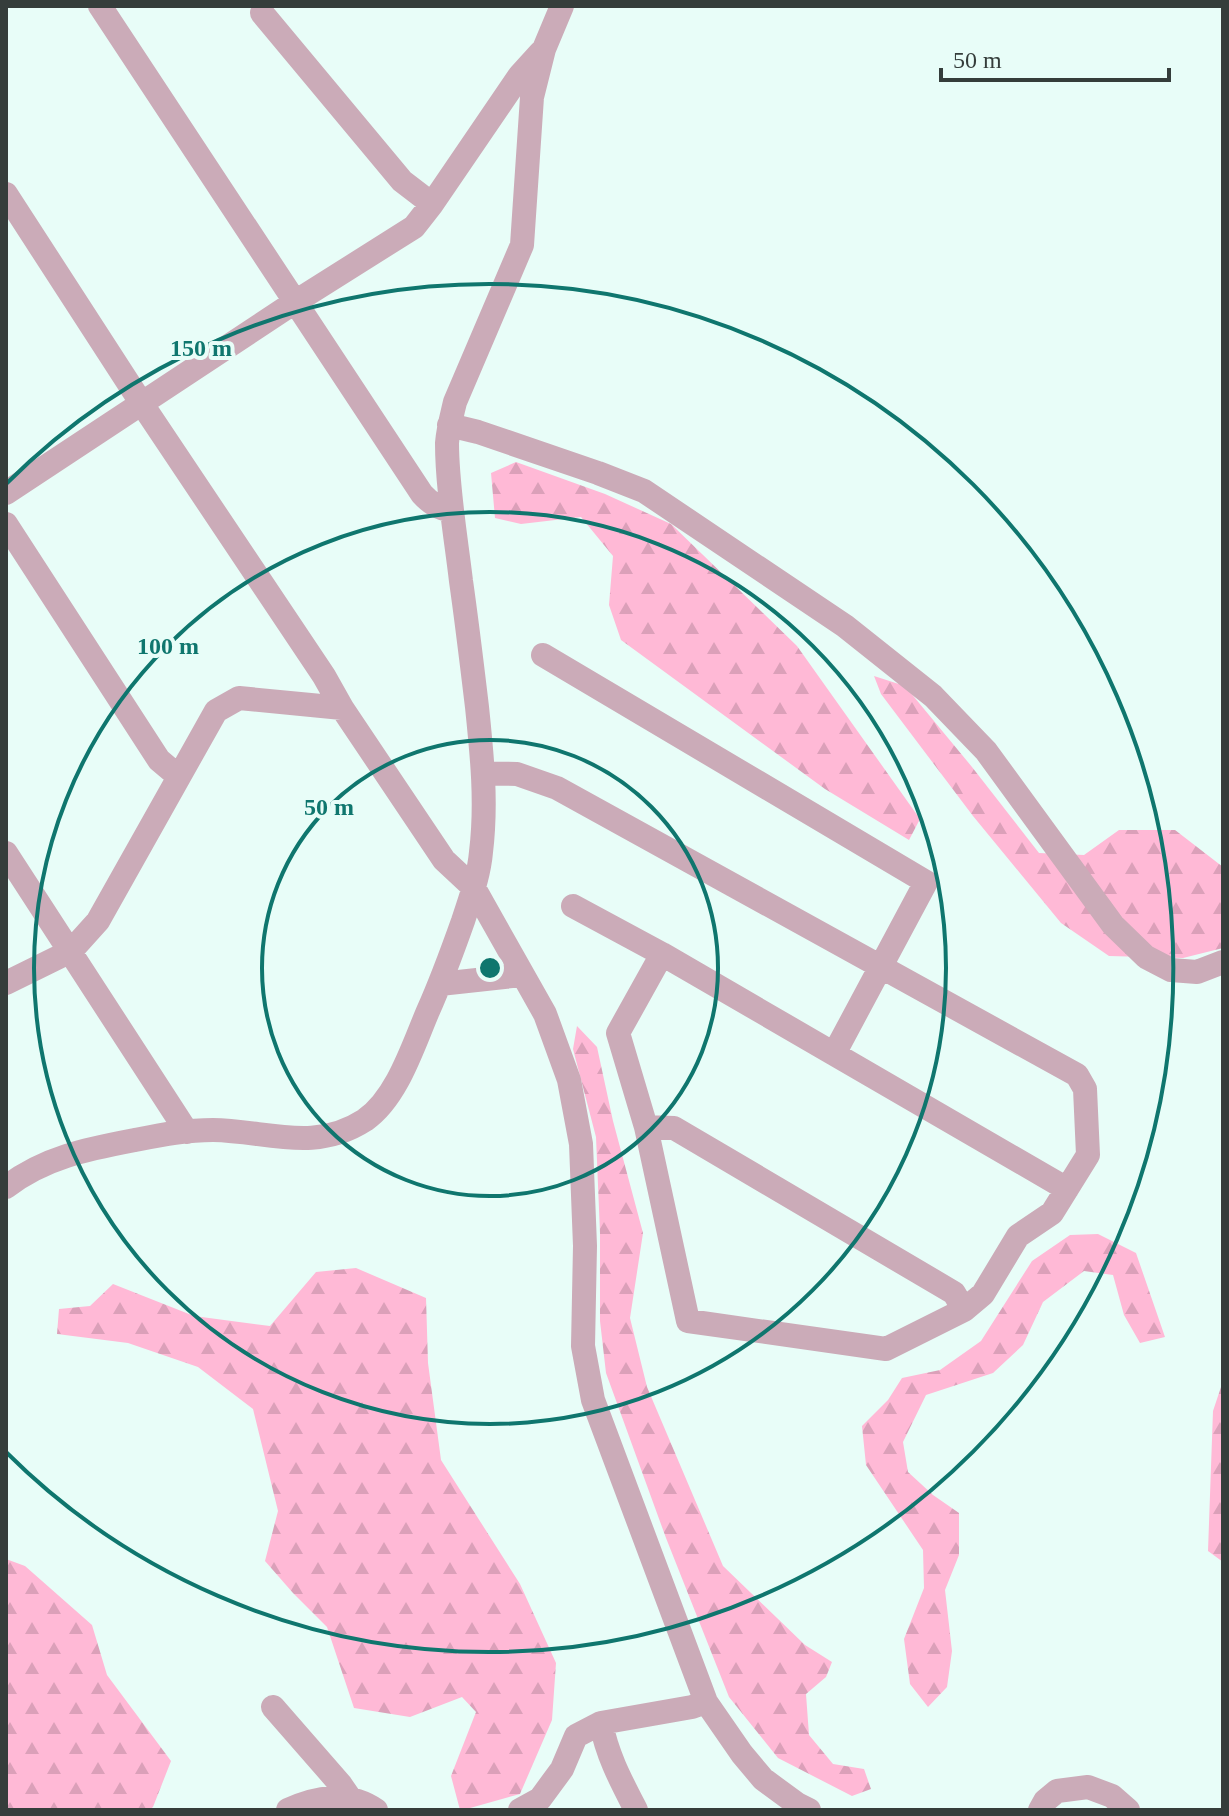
<svg xmlns="http://www.w3.org/2000/svg" width="1229" height="1816" viewBox="0 0 1229 1816" font-family="'Times New Roman',serif">
<style>
.forest{fill:url(#forest-firs)}
.lines{fill:none;stroke-linecap:round;stroke-linejoin:round}
.minor{stroke:#cbabb8;stroke-width:24}
.ring{fill:none;stroke:#0f766e;stroke-width:4}
.centre{fill:#0f766e;stroke:#e8fdf8;stroke-width:4}
.ring-label{font-size:24px;text-anchor:middle;font-weight:bold;fill:#0f766e;stroke:#e8fdf8;stroke-width:8;stroke-linejoin:round;paint-order:stroke}
</style>
<defs>
<pattern id="forest-firs" width="22" height="20" patternUnits="userSpaceOnUse" patternTransform="scale(2)"><rect width="22" height="20" fill="#ffb9d6"/><path d="M5 1l3.5 6h-7zM16 11l3.5 6h-7z" fill="#dba0b9"/></pattern>
</defs>
<rect width="100%" height="100%" fill="#e8fdf8"/>
<path class="forest" d="M516 462 605 494 671 524 797 646 920 819 909 840 825 789 621 640 609 605 613 556 581 517 521 524 495 518 491 473Z
M874 676 905 686 972 767 1039 853 1084 855 1119 830H1175L1223 867V948L1183 958 1109 956 1061 923 973 816 881 694Z
M577 1026 597 1047 613 1121 643 1233 630 1318 647 1387 723 1566 805 1645 832 1662 826 1677 806 1694 809 1735 833 1764 864 1769 871 1789 852 1796 778 1758 729 1697 666 1538 606 1373 600 1321V1233L596 1137 573 1049Z
M1098 1234 1136 1253 1165 1337 1140 1343 1124 1315 1113 1275 1084 1271 1043 1302 1023 1345 993 1373 926 1395 903 1442 908 1472 933 1495 959 1513V1555L945 1590 952 1651 947 1687 928 1707 910 1684 904 1639 924 1588 923 1550 866 1465 862 1426 888 1400 902 1378 940 1370 981 1341 1032 1261 1070 1235Z
M356 1268 426 1298 428 1363 441 1460 520 1584 556 1663 552 1720 520 1794 463 1810H460L451 1776 476 1712 462 1697 410 1717 354 1708 327 1627 293 1593 265 1561 278 1511 253 1409 198 1367 128 1343 57 1334 59 1309 90 1306 113 1284 194 1316 270 1326 316 1272Z
M1223 1381V1562L1208 1551 1213 1411Z
M6 1559 25 1566 92 1625 107 1675 171 1761 153 1807 149 1810H6Z"/>
<g class="lines">
<path class="minor" d="M100 6 422 494C431 504 439 508 452 511
M262 13 402 181 432 204
M6 194 142 404 324 676 342 708 444 860 474 888 545 1014 569 1080 581 1144 585 1246 583 1346 593 1400 706 1702 742 1754 763 1779 797 1804 809 1810
M449 425 478 432 598 473 644 491 845 626 933 696 986 751 1113 925 1146 957 1171 970 1197 972 1223 962
M6 493 295 302 414 227 432 204 520 75 540 53
M6 524 159 760 178 776
M543 655 926 882 834 1054
M484 773 517 774 557 788 1077 1075 1085 1089 1088 1155 1052 1213 1018 1236 983 1294 964 1310 886 1349 688 1321 646 1127
M6 853 187 1132
M573 906 662 954 1067 1189
M662 954 618 1033 646 1127 674 1128 954 1293 964 1310
M6 983 71 951 98 921 216 711 239 698 342 708
M440 984 522 975
M6 1187C45 1157 88 1149 135 1140 161 1135 186 1130 213 1130 268 1131 314 1153 365 1120 397 1098 413 1046 428 1011 441 982 452 952 463 921 470 899 479 876 481 852 487 803 482 755 477 707 472 665 467 623 461 581 456 538 447 487 447 443 448 429 452 415 455 402L522 245 532 97 544 49 562 6
M273 1707 341 1785 350 1798
M601 1723C607 1755 621 1781 636 1810
M288 1810C316 1797 349 1791 376 1810
M520 1810 540 1799 562 1769 576 1736 601 1723 692 1707 706 1702
M1040 1810 1045 1801 1057 1791 1088 1787 1112 1796 1128 1810"/>
</g>
<g class="ring">
<circle cx="490" cy="968" r="228"/>
<circle cx="490" cy="968" r="456"/>
<path d="M6 484A684 684 0 1 1 6 1452"/>
</g>
<circle cx="490" cy="968" r="12" class="centre"/>
<g class="ring-label">
<text x="201" y="356">150 m</text>
<text x="168" y="654">100 m</text>
<text x="329" y="815">50 m</text>
</g>
<rect width="1229" height="1816" fill="none" stroke="#353d3b" stroke-width="16"/>
<path d="M941 68v12h228v-12" fill="none" stroke="#353d3b" stroke-width="4"/>
<text x="953" y="68" font-size="24" fill="#353d3b" stroke="#e8fdf8" stroke-width="6" paint-order="stroke">50 m</text>
</svg>
